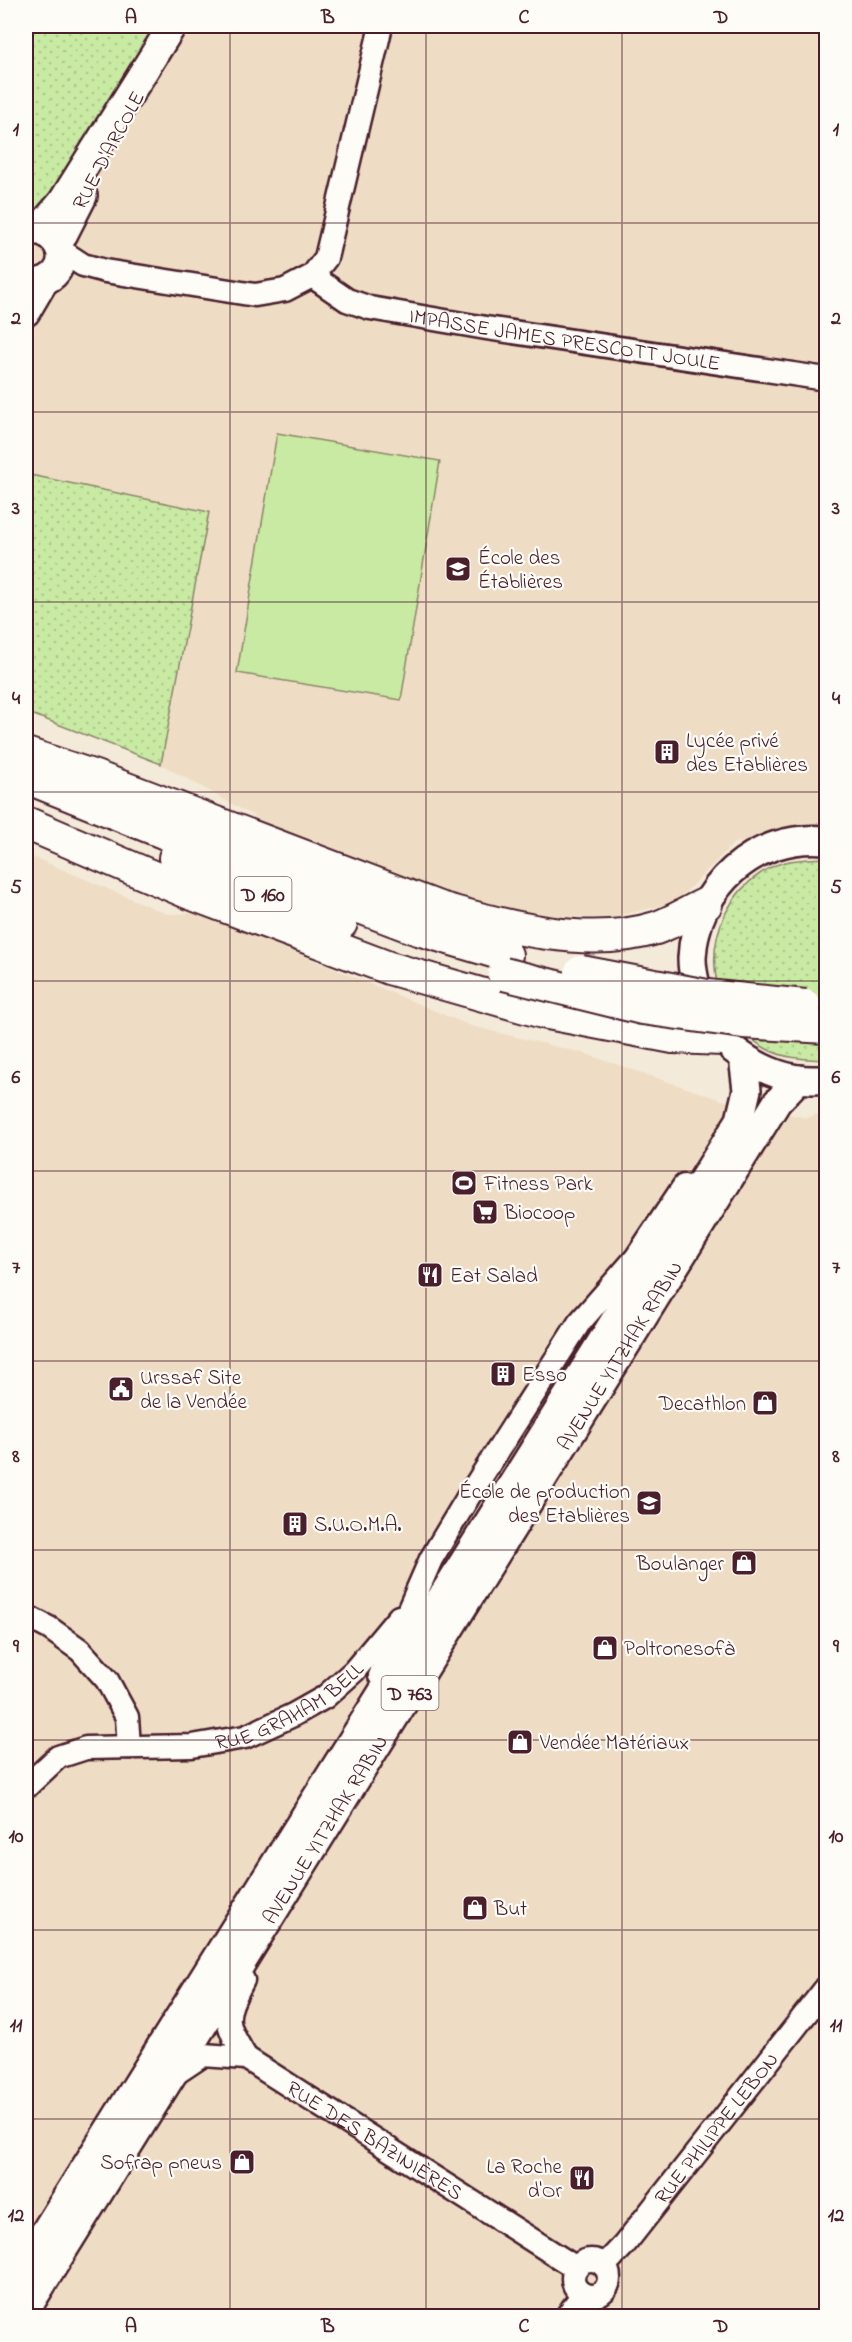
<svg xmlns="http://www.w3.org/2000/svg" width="852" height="2342" viewBox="0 0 852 2342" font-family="'Indie Flower',sans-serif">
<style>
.built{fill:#eeddc4}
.grass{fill:url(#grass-dots);stroke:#898467;stroke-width:1.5}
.park{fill:#c8eaa3;stroke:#898467;stroke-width:1.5}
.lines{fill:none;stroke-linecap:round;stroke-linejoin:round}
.minor-casing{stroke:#4a1f2b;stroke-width:27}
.major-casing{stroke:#4a1f2b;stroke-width:32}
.highway-casing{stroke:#4a1f2b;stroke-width:36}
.minor{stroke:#fdfcf7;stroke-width:22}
.major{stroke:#fdfcf7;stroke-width:27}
.highway{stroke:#fdfcf7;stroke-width:32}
.highway-bridge-casing{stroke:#4a1f2b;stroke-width:36;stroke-linecap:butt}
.highway-bridge{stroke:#fdfcf7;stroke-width:32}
.grid{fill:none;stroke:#4a1f2b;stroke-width:1.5;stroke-opacity:0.55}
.labels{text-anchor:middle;stroke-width:4.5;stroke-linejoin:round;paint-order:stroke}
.shield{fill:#fdfcf7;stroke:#806168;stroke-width:1.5}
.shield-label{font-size:20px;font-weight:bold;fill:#4a1f2b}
.street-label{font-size:21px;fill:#4a1f2b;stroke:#fdfcf7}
.poi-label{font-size:21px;fill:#4a1f2b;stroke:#fdfcf7;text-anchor:start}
.neatline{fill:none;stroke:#4a1f2b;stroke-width:2}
.grid-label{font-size:20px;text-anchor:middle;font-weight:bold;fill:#4a1f2b}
</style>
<defs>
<pattern id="grass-dots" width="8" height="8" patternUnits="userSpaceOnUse" patternTransform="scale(1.5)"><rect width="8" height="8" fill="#c8eaa3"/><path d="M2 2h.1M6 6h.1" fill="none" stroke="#adc88c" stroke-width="1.8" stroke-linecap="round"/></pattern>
</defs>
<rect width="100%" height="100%" fill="#f4ead9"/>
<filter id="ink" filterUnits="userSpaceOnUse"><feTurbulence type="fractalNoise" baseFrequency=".0167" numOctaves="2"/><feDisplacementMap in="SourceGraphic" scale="12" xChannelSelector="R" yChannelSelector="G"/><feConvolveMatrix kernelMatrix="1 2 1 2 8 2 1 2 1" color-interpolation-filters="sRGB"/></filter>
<g filter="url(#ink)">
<path class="built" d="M156 26H826V831L734 843 676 902 609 918 520 915 431 893 296 840 161 764 209 513 26 474V218L41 211Z
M26 854 167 914 202 913 471 1026 586 1054 722 1100 807 1118 826 1111V2316H26Z"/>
<path class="grass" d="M26 26H156L40 211 26 218Z
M26 474 209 512 161 764 26 712Z
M826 858V1060C805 1059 784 1059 765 1048 698 1010 699 914 761 873 780 859 804 859 826 858Z"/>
<path class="park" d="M277 433 440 461 401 700 237 673Z"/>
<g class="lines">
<g class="minor-casing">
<g id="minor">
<path d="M60 250 83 265 105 271 255 295 285 290 312 276 326 258 381 26"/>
<path id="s1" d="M312 276 347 300 370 308 486 328 826 379"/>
<path d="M26 1616 49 1628 80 1650 107 1680 127 1717 129 1747"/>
<path d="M380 1676 431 1559 470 1494 579 1323 636 1258 684 1186"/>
<path id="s2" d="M26 1787 58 1757 86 1748 192 1746 245 1737 293 1715 325 1697 354 1671 399 1617"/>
<path d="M243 1980C223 2019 224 2021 246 2058"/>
<path id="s3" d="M173 2075 203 2055 246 2058 576 2268"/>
<circle cx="591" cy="2278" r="18"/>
<path id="s4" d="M604 2266 624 2245 826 1988"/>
<path d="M567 2316 583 2294"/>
</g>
</g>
<g class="major-casing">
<g id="major">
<path d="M37 231 62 202 172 26"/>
<path d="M58 245 83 196"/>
<path d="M26 282C58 288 75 253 47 234"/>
<path d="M26 312 43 283"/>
<path d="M705 1011C698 994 692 977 692 958 695 887 755 833 826 840"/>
<path d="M733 1049C759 1070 793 1084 826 1079"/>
<path d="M26 2262 740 1120 747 1090 743 1057"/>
<path id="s5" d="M26 2310 777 1102 799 1079"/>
</g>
</g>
<g class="highway-casing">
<path id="highway" d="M26 754 95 777 439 908C505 927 588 949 656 928 673 922 689 912 706 904
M26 777 168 834 418 929 506 955
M26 823 190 893 389 968 543 1012 673 1037 723 1039
M175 858 281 902 341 923"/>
</g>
<use href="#minor" class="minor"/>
<use href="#major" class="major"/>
<use href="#highway" class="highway"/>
<g class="highway-bridge-casing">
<path id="highway-bridge" d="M581 972 707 996 805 1006
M504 974 642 1008 743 1022 826 1027"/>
</g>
<use href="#highway-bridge" class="highway-bridge"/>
</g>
</g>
<path class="grid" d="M230 26V2316M426 26V2316M622 26V2316M26 223H826M26 412H826M26 602H826M26 792H826M26 981H826M26 1171H826M26 1361H826M26 1550H826M26 1740H826M26 1930H826M26 2119H826"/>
<defs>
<g id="school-square" transform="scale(1.35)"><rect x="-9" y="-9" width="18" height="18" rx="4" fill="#4a1f2b" stroke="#fdfcf7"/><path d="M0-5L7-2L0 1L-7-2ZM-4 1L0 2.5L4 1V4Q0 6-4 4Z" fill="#fff"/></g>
<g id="building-square" transform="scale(1.35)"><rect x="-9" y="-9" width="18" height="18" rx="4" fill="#4a1f2b" stroke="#fdfcf7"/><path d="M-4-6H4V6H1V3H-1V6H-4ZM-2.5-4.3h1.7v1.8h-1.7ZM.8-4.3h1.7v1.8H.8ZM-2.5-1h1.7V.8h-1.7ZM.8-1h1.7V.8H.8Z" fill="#fff"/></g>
<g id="stadium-square" transform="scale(1.35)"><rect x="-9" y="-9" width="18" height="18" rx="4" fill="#4a1f2b" stroke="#fdfcf7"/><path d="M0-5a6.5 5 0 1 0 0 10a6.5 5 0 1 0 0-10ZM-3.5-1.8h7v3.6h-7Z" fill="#fff"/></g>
<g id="supermarket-square" transform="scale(1.35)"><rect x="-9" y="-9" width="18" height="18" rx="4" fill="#4a1f2b" stroke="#fdfcf7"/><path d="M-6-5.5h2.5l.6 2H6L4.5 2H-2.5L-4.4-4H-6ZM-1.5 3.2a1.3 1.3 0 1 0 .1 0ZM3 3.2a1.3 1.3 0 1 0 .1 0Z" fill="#fff"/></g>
<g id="restaurant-square" transform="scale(1.35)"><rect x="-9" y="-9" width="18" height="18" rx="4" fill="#4a1f2b" stroke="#fdfcf7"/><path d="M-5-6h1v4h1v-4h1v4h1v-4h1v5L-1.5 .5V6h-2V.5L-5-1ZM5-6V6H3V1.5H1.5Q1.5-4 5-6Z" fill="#fff"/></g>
<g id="civic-square" transform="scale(1.35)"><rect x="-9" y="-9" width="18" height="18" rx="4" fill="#4a1f2b" stroke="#fdfcf7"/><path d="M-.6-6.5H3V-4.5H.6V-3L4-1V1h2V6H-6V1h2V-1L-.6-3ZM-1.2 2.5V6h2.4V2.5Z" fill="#fff"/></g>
<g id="shop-square" transform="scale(1.35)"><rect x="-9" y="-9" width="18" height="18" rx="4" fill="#4a1f2b" stroke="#fdfcf7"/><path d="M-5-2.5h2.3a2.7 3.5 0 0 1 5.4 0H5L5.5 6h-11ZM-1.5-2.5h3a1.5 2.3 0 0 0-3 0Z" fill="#fff"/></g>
</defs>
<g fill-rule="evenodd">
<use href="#school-square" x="458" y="569"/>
<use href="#building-square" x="667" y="752"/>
<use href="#stadium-square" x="464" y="1183"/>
<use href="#supermarket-square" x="485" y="1212"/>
<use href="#restaurant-square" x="430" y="1275"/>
<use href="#building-square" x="503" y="1374"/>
<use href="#civic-square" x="121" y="1389"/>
<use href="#shop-square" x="765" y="1403"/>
<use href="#school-square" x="649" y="1503"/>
<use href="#building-square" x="295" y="1524"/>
<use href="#shop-square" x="744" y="1563"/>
<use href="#shop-square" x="605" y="1648"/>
<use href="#shop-square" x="520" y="1742"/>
<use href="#shop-square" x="475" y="1908"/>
<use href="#shop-square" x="242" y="2162"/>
<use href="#restaurant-square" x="582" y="2178"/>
</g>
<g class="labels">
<g class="shield">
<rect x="234.5" y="877" width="57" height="34" rx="4.5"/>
<rect x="381.5" y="1676" width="57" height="34" rx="4.5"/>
</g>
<g class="shield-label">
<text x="263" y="901">D 160</text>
<text x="410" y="1700">D 763</text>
</g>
<g class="street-label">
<text transform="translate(108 150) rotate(-62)" y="7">RUE D'ARCOLE</text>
<text dy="7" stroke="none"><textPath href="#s1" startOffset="264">IMPASSE JAMES PRESCOTT JOULE</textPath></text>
<text dy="7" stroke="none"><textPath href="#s5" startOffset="1124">AVENUE YITZHAK RABIN</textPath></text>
<text dy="7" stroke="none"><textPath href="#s2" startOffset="286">RUE GRAHAM BELL</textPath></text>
<text dy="7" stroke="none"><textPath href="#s5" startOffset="566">AVENUE YITZHAK RABIN</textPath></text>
<text dy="7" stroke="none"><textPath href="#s4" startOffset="178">RUE PHILIPPE LEBON</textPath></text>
<text dy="7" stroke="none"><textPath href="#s3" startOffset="232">RUE DES BAZINIÈRES</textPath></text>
</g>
<g class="poi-label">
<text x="478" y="564">École des<tspan x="478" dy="24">Établières</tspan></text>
<text x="686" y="747">Lycée privé<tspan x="686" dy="24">des Etablières</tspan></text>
<text x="484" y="1190">Fitness Park</text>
<text x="504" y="1219">Biocoop</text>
<text x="450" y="1282">Eat Salad</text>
<text x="522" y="1381">Esso</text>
<text x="140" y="1384">Urssaf Site<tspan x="140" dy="24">de la Vendée</tspan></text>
<text x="746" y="1410" text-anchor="end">Decathlon</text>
<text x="630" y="1498" text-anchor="end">École de production<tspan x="630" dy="24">des Etablières</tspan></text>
<text x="314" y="1531">S.U.O.M.A.</text>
<text x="724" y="1570" text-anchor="end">Boulanger</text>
<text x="624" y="1655">Poltronesofà</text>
<text x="540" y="1749">Vendée Matériaux</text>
<text x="494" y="1915">But</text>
<text x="222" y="2169" text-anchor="end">Sofrap pneus</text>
<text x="562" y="2173" text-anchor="end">La Roche<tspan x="562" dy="24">d'Or</tspan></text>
</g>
</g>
<rect width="852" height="2342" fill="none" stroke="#fdfcf7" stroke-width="66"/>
<rect x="33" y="33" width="786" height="2276" class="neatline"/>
<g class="grid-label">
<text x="131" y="23">A</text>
<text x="328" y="23">B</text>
<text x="524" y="23">C</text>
<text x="721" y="23">D</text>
<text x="16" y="135">1</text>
<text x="836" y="135">1</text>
<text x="16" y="324">2</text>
<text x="836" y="324">2</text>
<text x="16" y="514">3</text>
<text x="836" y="514">3</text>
<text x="16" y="704">4</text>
<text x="836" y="704">4</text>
<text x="16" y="893">5</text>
<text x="836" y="893">5</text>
<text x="16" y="1083">6</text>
<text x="836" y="1083">6</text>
<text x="16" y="1273">7</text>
<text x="836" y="1273">7</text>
<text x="16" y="1462">8</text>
<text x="836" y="1462">8</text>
<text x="16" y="1652">9</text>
<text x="836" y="1652">9</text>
<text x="16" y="1842">10</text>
<text x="836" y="1842">10</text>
<text x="16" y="2031">11</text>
<text x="836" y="2031">11</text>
<text x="16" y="2221">12</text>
<text x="836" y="2221">12</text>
<text x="131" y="2332">A</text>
<text x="328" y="2332">B</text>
<text x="524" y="2332">C</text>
<text x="721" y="2332">D</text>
</g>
</svg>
